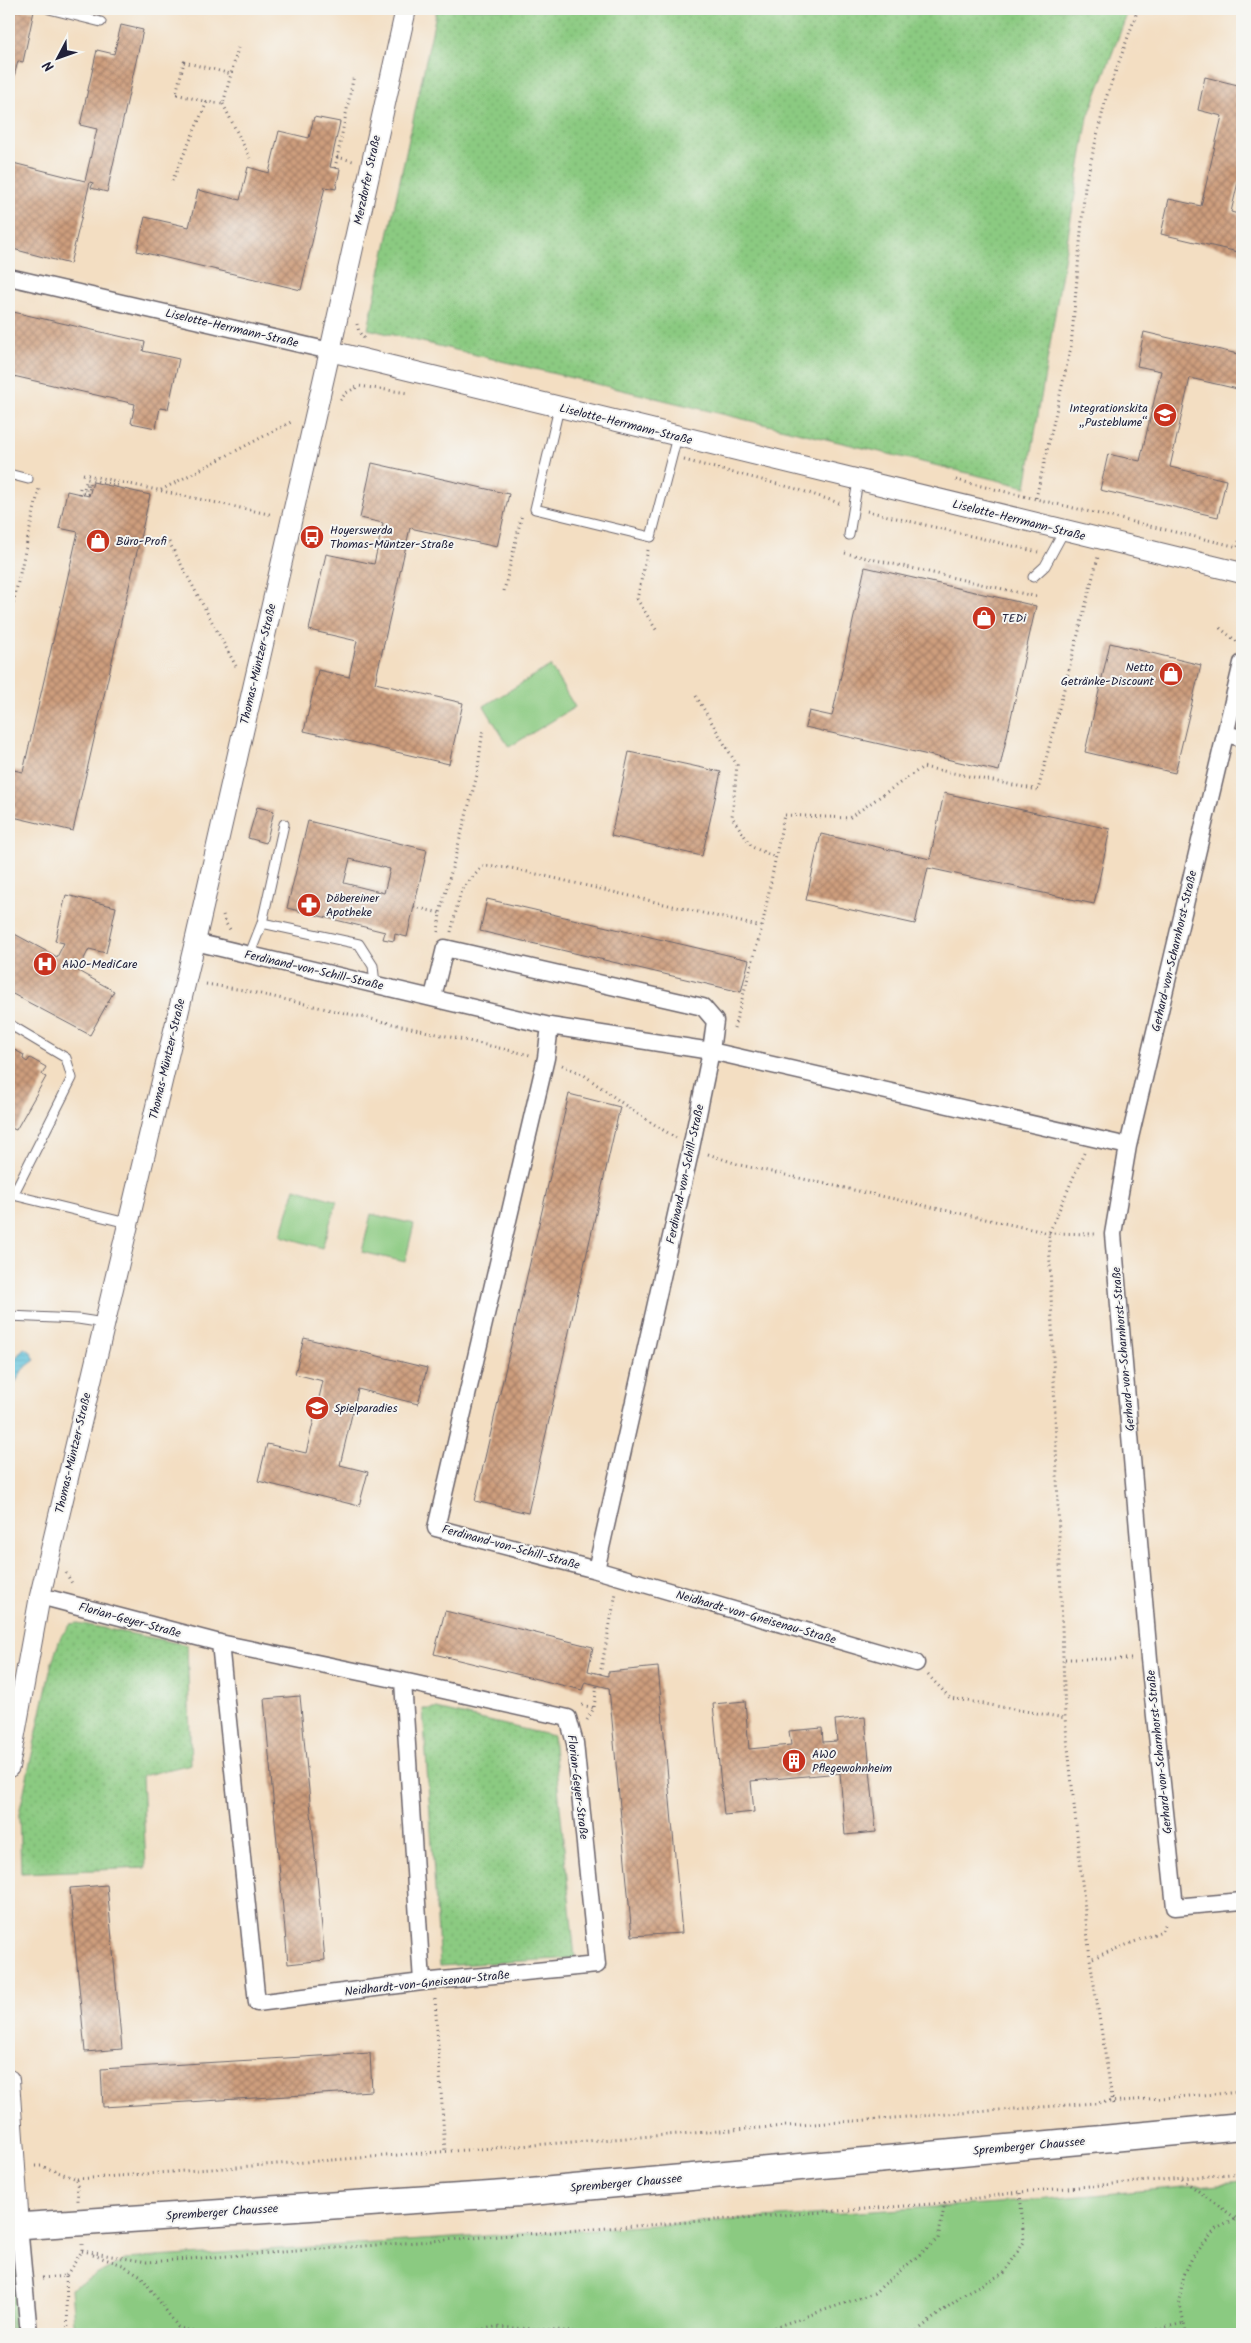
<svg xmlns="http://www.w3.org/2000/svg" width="1251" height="2343" viewBox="0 0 1251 2343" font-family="Kalam,sans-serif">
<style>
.grass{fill:url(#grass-dots);stroke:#56765e}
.park{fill:#8bca81;stroke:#56765e}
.water{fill:url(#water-rules);stroke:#40728b}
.building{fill:url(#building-cross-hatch);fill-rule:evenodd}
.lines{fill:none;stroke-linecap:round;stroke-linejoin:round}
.service-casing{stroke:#6b646a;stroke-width:11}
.minor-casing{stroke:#6b646a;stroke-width:19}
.tertiary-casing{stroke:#6b646a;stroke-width:22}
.primary-casing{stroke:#6b646a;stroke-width:29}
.path{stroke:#6b646a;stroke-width:3;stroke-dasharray:1 4;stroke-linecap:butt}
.service{stroke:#fff;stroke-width:9}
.minor{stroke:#fff;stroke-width:16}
.tertiary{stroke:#fff;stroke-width:20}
.primary{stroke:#fff;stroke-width:26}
.labels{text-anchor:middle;stroke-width:4;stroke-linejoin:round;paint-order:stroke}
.street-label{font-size:12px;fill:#22223b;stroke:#f6f6f2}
.poi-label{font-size:12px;fill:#22223b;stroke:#f6f6f2;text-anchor:start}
</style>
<defs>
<pattern id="grass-dots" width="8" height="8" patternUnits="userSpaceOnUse" patternTransform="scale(1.25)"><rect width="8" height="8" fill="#8bca81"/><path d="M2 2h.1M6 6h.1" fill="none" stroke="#78ad70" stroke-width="1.8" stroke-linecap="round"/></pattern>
<pattern id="water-rules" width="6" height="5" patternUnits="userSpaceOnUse" patternTransform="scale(1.25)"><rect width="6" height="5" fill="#5ec2db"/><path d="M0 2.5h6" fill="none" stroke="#51a6bd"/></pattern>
<pattern id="building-cross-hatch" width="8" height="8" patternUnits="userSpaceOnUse" patternTransform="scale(1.25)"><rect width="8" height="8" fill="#ce9e7d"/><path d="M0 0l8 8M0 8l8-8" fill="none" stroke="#a78068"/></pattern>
</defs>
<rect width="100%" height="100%" fill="#f6f6f2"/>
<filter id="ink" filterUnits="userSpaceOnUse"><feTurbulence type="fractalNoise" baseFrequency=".02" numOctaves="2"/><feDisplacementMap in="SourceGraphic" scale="10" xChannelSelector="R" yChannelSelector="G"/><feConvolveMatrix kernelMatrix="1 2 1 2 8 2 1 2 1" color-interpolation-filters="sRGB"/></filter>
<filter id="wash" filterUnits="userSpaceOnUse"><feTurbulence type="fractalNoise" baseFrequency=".0096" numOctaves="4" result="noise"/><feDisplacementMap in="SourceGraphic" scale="20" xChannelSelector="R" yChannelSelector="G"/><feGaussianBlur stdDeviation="1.12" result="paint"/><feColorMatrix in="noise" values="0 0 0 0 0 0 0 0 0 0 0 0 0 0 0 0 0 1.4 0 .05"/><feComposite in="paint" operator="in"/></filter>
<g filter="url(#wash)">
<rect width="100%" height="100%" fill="#f3dec2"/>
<path class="grass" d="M437 9H1129L1088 117 1026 487 368 329Z
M78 1623 187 1645 191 1764 142 1776 146 1868 21 1873 19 1814 52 1662 61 1636 71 1624Z
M423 1709H437L553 1736 575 1958 440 1966Z
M17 2229 26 2334H9V2230Z"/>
<path class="park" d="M550 666 575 707 509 747 484 706Z
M295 1188 337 1201 322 1248 281 1236Z
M371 1214 414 1224 405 1262 362 1252Z
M1242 2182V2334H75L71 2289 125 2259 1013 2202Z"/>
<path class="water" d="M24 1348 31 1352 35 1360 23 1369 13 1387 9 1388V1366Z"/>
<g id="blocks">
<path class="building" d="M9 9 34 11 23 62 18 61 9 96Z
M98 9H116L115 13Z
M121 25 143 30 107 192 91 188 93 183 90 182 70 264 9 248V162L85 181 97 129 80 125 97 50 114 54Z
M1205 77 1242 86V183L1238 182 1231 212 1242 215V253L1161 234 1169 199 1201 206 1222 116 1198 110Z
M314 117 340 122 330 167 340 169 336 189 325 187 301 290 137 251 145 217 189 227 198 190 240 200 248 167 269 173 279 131 309 138Z
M9 311 145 342 143 351 179 359 168 409 160 408 156 428 131 423 135 404 9 375Z
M1144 332 1242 355V390L1190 378 1170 467 1226 480 1218 517 1100 490 1108 454 1140 461 1161 371 1137 366Z
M372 463 509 494 497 547 410 528 375 683 463 703 449 764 304 731 318 670 349 677 357 641 309 630 326 554 374 564 383 523 360 518Z
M93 482 150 495 73 831 13 817 15 808 9 807V769L23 772 78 532 59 528 67 491 89 496Z
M865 567 1036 606 999 771 805 727 809 711 832 716Z
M1110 643 1201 665 1175 773 1085 752Z
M629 752 721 772 702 856 611 836Z
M944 793 1110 829 1094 904 928 868 915 924 806 900 821 834 930 859Z
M257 807 274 811 266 843 248 838Z
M308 821 427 850 407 937 395 934 394 941 383 939 385 932 287 908ZM350 859 390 869 384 893 344 883Z
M66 895 116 907 106 953 89 949 78 971 114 991 90 1035 9 992V931L57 957 64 943 55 941Z
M487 899 749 960 741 992 480 931Z
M9 1047 24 1055 23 1059 27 1062 30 1058 46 1067 42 1075 46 1077 16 1130 11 1128 9 1132Z
M569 1094 620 1107 528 1513 475 1501Z
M304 1338 427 1368 418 1404 358 1389 340 1465 368 1472 359 1506 258 1481 267 1444 306 1453 323 1381 295 1374Z
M445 1611 593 1647 588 1671 608 1676V1672L658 1667 682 1933 632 1936 609 1688 585 1682 582 1690 434 1654Z
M300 1696 325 1960 288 1964 264 1699Z
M745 1701 749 1749 791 1745 789 1731 822 1728 823 1742 837 1741 835 1720 865 1717 876 1832 845 1835 840 1773 751 1781 754 1812 724 1815 713 1704Z
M107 1885 122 2049 85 2052 70 1888Z
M370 2053 372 2091 103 2107 101 2069Z"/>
</g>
</g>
<g filter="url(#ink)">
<use href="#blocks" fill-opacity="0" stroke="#6b646a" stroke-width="1"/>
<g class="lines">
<g class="service-casing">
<path id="service" d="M49 9 101 22
M559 408 535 509 651 537 677 437
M9 474 28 479
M849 535 858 481
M1033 577 1045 566 1064 531
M262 923 359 944 373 966 375 984
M249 956 262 923 284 824
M9 1024 66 1058 72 1078 13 1195 127 1223
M9 1316 78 1319 104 1323"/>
</g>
<g class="minor-casing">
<path id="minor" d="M9 277 330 351
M1242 663 1128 1146 1113 1234 1149 1659 1175 1907 1242 1901
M1225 734 1242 738
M195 942 550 1026 711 1051 1128 1146
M433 997 445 948 703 1007 715 1021 711 1051 691 1148 596 1570 436 1528 546 1058 550 1026
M596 1570 916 1663
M40 1596 220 1643 403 1681 568 1718 575 1743 597 1965 422 1982 257 2003 220 1643
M403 1681 422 1982
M19 2226 29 2334"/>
</g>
<g class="tertiary-casing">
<path id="tertiary" d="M330 351 1242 573
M9 1767 40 1596 195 942 330 351 406 9
M9 2080 19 2226"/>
</g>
<g class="primary-casing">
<path id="primary" d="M9 2227 520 2193 1242 2126"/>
</g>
<path class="path" d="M207 102 176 94 184 62 231 74
M223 104 250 158
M337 157 353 161
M335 168 354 75
M172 181 207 102 223 104 238 48
M357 324 359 332 364 338
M340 400 346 393 359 386 408 393
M684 460 797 489 842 504
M83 474 273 515
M956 480 1238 547 1242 527
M80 488 79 494H88L90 483H88L85 493 83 492 87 479 120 486
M161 490 293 421
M1036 498 1071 347 1085 186 1106 98 1138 9
M867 511 1038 552
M169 542 237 668
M648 550 637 599 657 631
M845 553 1038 597
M504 591 522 514
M9 622 39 489
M1220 628 1241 645
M9 696V703
M696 696 737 765 732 817 752 847 775 857
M9 734 11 736 9 748
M414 907 440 913
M223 915 225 922 231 931
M438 932 440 913 477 775 483 729
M451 932 461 890 483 866 511 868 762 927
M206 984 243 990 530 1055
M734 1028 762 927 784 815 849 818 923 767 1038 790 1098 557
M562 1065 584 1075 633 1111 676 1138
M1084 1153 1049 1233 1065 1718 1090 1959
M708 1154 740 1165 1049 1233 1095 1234
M66 1573 73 1585
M1065 1659H1132
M600 1674 616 1593
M928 1675 950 1698 1065 1718
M582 1705 594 1708
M587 1720 594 1708 597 1685
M435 1999 445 2152
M1113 2104 1090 1959 1162 1931 1166 1923
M35 2166H41L77 2179 78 2201
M77 2179 1242 2092
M1182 2179 1242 2223
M82 2251 147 2262 945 2203 1020 2192 1242 2173
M93 2255 123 2265 141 2276 178 2327 200 2334
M66 2276 68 2334
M42 2278 66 2276 82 2251V2244
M1184 2323 1179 2300 1184 2275 1192 2258 1216 2229 1236 2219
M459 2334 495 2327 557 2330 585 2334
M755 2334 874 2293 938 2239 945 2203
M913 2334 967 2292 1004 2273 1024 2242 1020 2192
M1137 2334 1184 2323 1186 2334"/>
<use href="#service" class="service"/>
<use href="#minor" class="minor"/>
<use href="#tertiary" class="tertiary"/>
<use href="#primary" class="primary"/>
</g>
</g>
<defs>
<g id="school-disc" transform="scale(1.25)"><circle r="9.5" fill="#c8321e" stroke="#f6f6f2"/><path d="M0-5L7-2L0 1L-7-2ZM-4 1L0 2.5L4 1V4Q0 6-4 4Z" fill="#fff"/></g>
<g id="bus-disc" transform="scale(1.25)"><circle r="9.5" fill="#c8321e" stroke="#f6f6f2"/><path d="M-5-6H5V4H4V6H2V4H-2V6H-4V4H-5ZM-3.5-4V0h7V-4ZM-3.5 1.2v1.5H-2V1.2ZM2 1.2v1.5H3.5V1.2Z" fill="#fff"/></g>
<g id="shop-disc" transform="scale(1.25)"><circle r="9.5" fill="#c8321e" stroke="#f6f6f2"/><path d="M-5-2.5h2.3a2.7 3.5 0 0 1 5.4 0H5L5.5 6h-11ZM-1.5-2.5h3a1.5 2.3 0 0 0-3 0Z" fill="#fff"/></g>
<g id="pharmacy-disc" transform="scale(1.25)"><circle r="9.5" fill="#c8321e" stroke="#f6f6f2"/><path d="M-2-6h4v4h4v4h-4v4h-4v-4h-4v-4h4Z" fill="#fff"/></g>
<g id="hospital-disc" transform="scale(1.25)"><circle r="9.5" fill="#c8321e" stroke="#f6f6f2"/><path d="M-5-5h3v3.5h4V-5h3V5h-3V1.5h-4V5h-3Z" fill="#fff"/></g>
<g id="building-disc" transform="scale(1.25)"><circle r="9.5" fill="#c8321e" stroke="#f6f6f2"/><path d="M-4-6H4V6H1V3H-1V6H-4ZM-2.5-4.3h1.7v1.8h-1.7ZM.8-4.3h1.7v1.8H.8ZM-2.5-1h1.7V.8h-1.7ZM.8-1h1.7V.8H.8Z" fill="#fff"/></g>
</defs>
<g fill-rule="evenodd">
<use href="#school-disc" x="1165" y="415"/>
<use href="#bus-disc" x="312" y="537"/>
<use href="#shop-disc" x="98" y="541"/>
<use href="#shop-disc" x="984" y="618"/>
<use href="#shop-disc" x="1171" y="674"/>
<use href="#pharmacy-disc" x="309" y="905"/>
<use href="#hospital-disc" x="45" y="964"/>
<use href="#school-disc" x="317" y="1408"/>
<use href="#building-disc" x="794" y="1761"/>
</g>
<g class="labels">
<g class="street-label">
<text transform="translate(367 180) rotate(-78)" y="4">Merzdorfer Straße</text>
<text transform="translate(232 328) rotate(13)" y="4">Liselotte-Herrmann-Straße</text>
<text transform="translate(626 424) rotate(14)" y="4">Liselotte-Herrmann-Straße</text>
<text transform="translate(1019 520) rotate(14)" y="4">Liselotte-Herrmann-Straße</text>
<text transform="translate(258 664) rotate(-77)" y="4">Thomas-Müntzer-Straße</text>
<text transform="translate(1174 951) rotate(-77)" y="4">Gerhard-von-Scharnhorst-Straße</text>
<text transform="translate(314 970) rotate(13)" y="4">Ferdinand-von-Schill-Straße</text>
<text transform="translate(167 1059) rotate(-77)" y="4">Thomas-Müntzer-Straße</text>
<text transform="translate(685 1174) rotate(-78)" y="4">Ferdinand-von-Schill-Straße</text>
<text transform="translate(1123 1349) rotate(-95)" y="4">Gerhard-von-Scharnhorst-Straße</text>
<text transform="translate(73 1453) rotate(-77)" y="4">Thomas-Müntzer-Straße</text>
<text transform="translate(511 1547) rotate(15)" y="4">Ferdinand-von-Schill-Straße</text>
<text transform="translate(756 1617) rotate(16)" y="4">Neidhardt-von-Gneisenau-Straße</text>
<text transform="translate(130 1620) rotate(15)" y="4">Florian-Geyer-Straße</text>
<text transform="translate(1159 1752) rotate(-96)" y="4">Gerhard-von-Scharnhorst-Straße</text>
<text transform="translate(578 1787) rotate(83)" y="4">Florian-Geyer-Straße</text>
<text transform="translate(427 1983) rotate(-6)" y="4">Neidhardt-von-Gneisenau-Straße</text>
<text transform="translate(1029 2146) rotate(-5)" y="4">Spremberger Chaussee</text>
<text transform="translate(626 2183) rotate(-5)" y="4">Spremberger Chaussee</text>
<text transform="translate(222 2212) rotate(-4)" y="4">Spremberger Chaussee</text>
</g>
<g class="poi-label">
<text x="1148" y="412" text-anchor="end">Integrationskita<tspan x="1148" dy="14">„Pusteblume“</tspan></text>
<text x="330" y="534">Hoyerswerda<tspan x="330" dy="14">Thomas-Müntzer-Straße</tspan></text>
<text x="116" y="545">Büro-Profi</text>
<text x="1002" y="622">TEDi</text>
<text x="1154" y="671" text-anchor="end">Netto<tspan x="1154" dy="14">Getränke-Discount</tspan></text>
<text x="326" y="902">Döbereiner<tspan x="326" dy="14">Apotheke</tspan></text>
<text x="62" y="968">AWO-MediCare</text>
<text x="334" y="1412">Spielparadies</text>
<text x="812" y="1758">AWO<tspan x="812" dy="14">Pflegewohnheim</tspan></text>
</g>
</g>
<rect width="1251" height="2343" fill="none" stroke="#f6f6f2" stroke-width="30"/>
<g transform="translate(58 58) rotate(229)" stroke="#f6f6f2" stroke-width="4" paint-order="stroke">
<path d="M0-4L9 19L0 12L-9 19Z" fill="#22223b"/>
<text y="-8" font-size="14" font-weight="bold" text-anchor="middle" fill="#22223b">N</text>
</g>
</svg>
